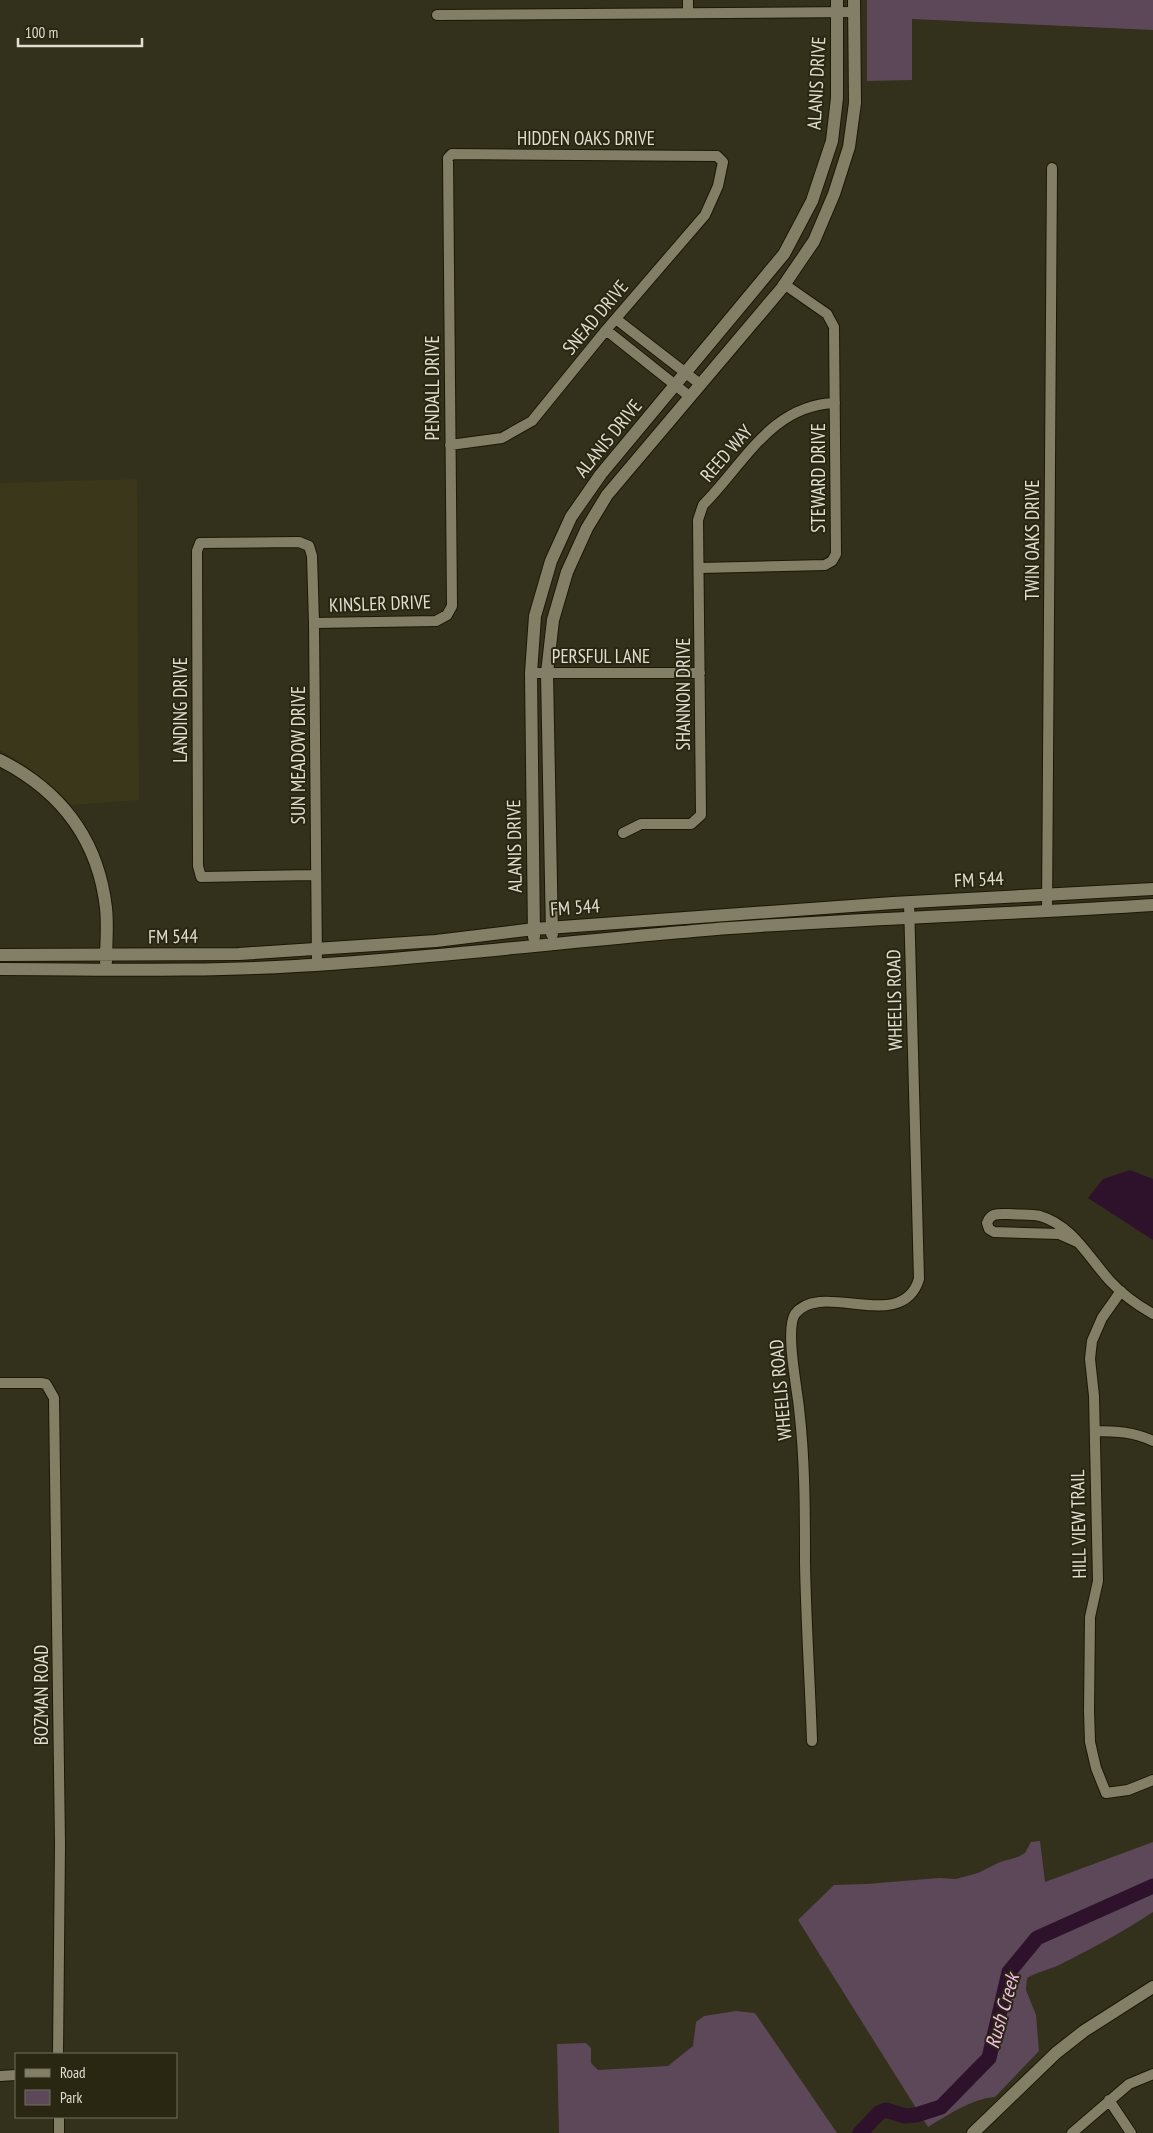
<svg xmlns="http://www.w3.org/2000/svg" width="1153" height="2133" viewBox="0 0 1153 2133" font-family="'PT Sans Narrow',sans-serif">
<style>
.built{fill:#3b371a}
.green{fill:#5d485a}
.water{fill:#2e122b}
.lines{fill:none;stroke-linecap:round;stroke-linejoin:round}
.river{stroke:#2e122b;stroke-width:15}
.street-casing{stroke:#1b1804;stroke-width:12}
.secondary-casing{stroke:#1b1804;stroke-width:14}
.street{stroke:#837f67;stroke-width:10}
.secondary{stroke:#837f67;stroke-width:12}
.labels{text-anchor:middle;stroke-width:4;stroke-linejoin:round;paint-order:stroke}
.street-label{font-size:19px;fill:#e0ded1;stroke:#292611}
.water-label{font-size:20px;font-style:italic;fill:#f5bcec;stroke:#292611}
</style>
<rect width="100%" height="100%" fill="#33301b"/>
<path class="built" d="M137 479 139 800 71 805 62 795 28 767 0 750V483Z"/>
<path class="green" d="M867 0H1153V30L912 19V80L867 81Z
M1040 1841 1045 1882 1153 1842V1912C1123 1932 1091 1949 1059 1965 1048 1970 1037 1972 1027 1978L1026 1990 1036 2015 1039 2051 995 2097C971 2099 948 2115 928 2127L798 1920 834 1885 867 1884 939 1878 956 1879 978 1873 1000 1862 1018 1857 1025 1853 1031 1842Z
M736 2011 755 2013 837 2133H559L557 2044 586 2043 591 2048V2063L598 2070 668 2066 693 2046 696 2022 704 2016Z"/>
<path class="water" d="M1130 1170 1153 1179V1240L1088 1198 1103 1179Z"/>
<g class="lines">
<path class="river" d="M860 2133 879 2113 886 2110 905 2116 916 2115 941 2107 989 2058 1009 1972 1037 1938 1153 1886"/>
<g class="street-casing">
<path id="street" d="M688 0V13
M437 15 854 12
M616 319 700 384
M606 330 689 396
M699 568 825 565 832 561 836 554 834 327 827 314 784 284
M314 623 436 621 447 615 452 606 448 158 452 154 717 156 723 162 718 186 705 215 606 330 532 421 502 438 450 445
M531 673H700
M623 833 641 824H691L701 815 698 520 703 505C744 464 771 405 835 403
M316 875 201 877 198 866 197 551 200 543 299 542 309 546 312 556 314 623 317 965
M1047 912 1052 168
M1077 1242 1059 1234 994 1232 989 1229 987 1223C991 1212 999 1214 1009 1214 1019 1215 1031 1214 1040 1216 1072 1225 1089 1258 1110 1281 1122 1294 1137 1305 1153 1314
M1121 1291 1102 1318 1092 1341 1090 1359 1094 1396 1098 1581 1090 1617 1089 1711 1090 1742 1096 1768 1106 1793 1128 1790 1153 1780
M0 1383H41L46 1384 54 1398 60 1844 58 2054
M1095 1431C1116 1431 1134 1432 1153 1441
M812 1741C810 1681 806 1622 805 1563 805 1511 805 1459 799 1408 797 1388 785 1329 795 1314 821 1279 902 1335 919 1279L909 902
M0 2076 16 2075
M1109 2100 1131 2133
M59 2117V2133
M1072 2133 1129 2084 1153 2074"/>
</g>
<g class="secondary-casing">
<path id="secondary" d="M0 760C61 791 98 839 106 908 108 926 106 944 106 962
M552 934 547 673 553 620 567 572 587 528 607 495 782 288 814 241 834 194 849 147 855 103 854 0
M534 937 531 673 535 616 551 561 571 517 601 474 784 254 812 201 832 141 837 98V0
M0 955 239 954 436 941 534 929 893 903 1153 889
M0 969C99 969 198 972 296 966 441 958 585 939 730 928 871 918 1012 914 1153 905
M973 2133 1056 2053 1084 2031 1153 1987"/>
</g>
<use href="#street" class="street"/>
<use href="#secondary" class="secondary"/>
</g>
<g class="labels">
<g class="street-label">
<text transform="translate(816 83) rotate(-87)" y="7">ALANIS DRIVE</text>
<text x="586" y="145">HIDDEN OAKS DRIVE</text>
<text transform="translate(595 317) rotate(-50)" y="7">SNEAD DRIVE</text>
<text transform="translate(432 388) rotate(-90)" y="7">PENDALL DRIVE</text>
<text transform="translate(608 438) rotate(-51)" y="7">ALANIS DRIVE</text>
<text transform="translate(726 453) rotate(-49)" y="7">REED WAY</text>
<text transform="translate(818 478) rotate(-90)" y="7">STEWARD DRIVE</text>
<text transform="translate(1032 540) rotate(-90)" y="7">TWIN OAKS DRIVE</text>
<text transform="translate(380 603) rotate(-2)" y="7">KINSLER DRIVE</text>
<text x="601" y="663">PERSFUL LANE</text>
<text transform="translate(683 694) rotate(-90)" y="7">SHANNON DRIVE</text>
<text transform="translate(180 710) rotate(-90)" y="7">LANDING DRIVE</text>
<text transform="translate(298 755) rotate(-90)" y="7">SUN MEADOW DRIVE</text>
<text transform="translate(514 846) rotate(-91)" y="7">ALANIS DRIVE</text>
<text transform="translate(979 879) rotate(-3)" y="7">FM 544</text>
<text transform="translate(575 907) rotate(-4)" y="7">FM 544</text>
<text transform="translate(173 936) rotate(-1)" y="7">FM 544</text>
<text transform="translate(894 1000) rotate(-91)" y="7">WHEELIS ROAD</text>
<text transform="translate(780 1390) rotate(-95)" y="7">WHEELIS ROAD</text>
<text transform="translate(1078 1524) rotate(-91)" y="7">HILL VIEW TRAIL</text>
<text transform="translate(41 1695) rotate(-90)" y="7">BOZMAN ROAD</text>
</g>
<g class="water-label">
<text transform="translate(1002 2011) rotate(-74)" y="7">Rush Creek</text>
</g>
</g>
<rect x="15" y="2053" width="162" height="65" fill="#292611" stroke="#72705e"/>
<rect x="25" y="2069" width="25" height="8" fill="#837f67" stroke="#72705e"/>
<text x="60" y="2078" font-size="15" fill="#e0ded1">Road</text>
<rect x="25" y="2090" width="25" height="15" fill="#5d485a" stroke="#72705e"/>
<text x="60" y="2103" font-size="15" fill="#e0ded1">Park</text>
<path d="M18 38v8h124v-8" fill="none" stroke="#e0ded1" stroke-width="2.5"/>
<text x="25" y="38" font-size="15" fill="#e0ded1" stroke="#292611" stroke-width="4" paint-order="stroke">100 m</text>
</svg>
